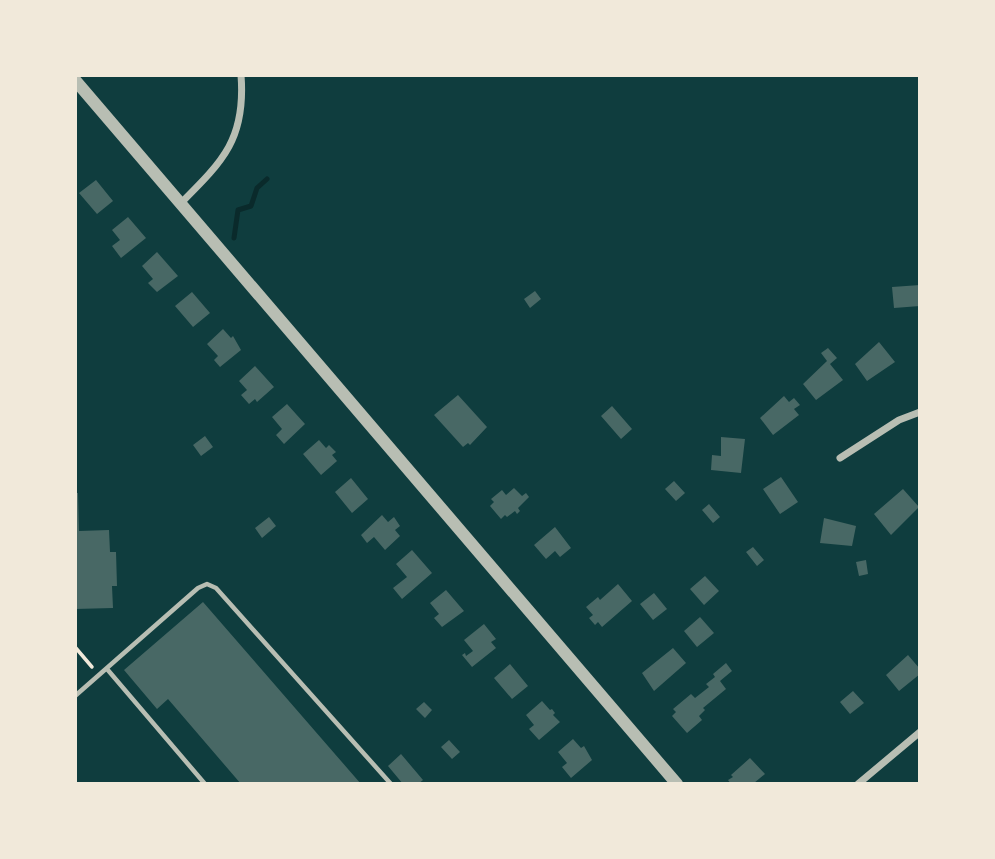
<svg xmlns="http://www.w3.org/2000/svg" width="995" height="859" viewBox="0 0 995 859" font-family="Poppins,sans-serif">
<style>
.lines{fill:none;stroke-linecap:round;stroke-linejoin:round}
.stream{stroke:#0a2a2b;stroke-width:5}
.building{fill:#486865}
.path{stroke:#f1e9da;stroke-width:3.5}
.service{stroke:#b8beb3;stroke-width:4.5}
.minor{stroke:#b8beb3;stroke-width:7}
.tertiary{stroke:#b8beb3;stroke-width:12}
</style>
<rect width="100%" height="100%" fill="#0f3d3e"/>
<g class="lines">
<path class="stream" d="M234 238 238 210 251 206 257 188 267 179"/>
</g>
<path class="building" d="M96 180 113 201 97 214 79 193Z
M128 217 146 238 121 258 112 246 120 240 112 230Z
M157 252 178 276 157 292 148 283 153 279 142 266Z
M920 285V306L894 308 892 287Z
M535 291 541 299 530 308 524 299Z
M192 292 210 313 193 327 175 306Z
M223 329 231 338 233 336 241 350 220 367 214 360 218 356 207 344Z
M879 342 895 362 867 381 855 364Z
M828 348 837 358 830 364 843 380 816 400 803 384 827 361 821 353Z
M255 366 274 387 257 402 255 399 249 404 241 395 247 390 239 381Z
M458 395 487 427 470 445 468 443 463 447 434 415Z
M784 396 789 402 794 398 800 405 794 409 799 415 773 435 760 418Z
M287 404 305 424 284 444 276 435 282 429 272 417Z
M612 406 632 429 621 439 601 416Z
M205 436 213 447 201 456 193 445Z
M721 437 745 439 741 473 711 470 712 455 721 456Z
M319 440 326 448 329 445 336 452 332 455 337 461 321 475 303 454Z
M781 477 798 502 780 514 763 489Z
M351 478 368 499 352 513 335 492Z
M674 481 685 493 676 501 665 489Z
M514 488 522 496 526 493 529 497 518 508 520 511 517 514 515 511 507 517 505 515 501 519 490 506 494 502 491 499 502 490 506 495Z
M903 489 919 507 891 535 874 514Z
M75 493H78L79 531 109 530 110 552H116L117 586H112L113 608 75 609Z
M709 504 720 517 713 523 702 510Z
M382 515 388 522 394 517 400 526 395 530 400 536 385 550 374 537 367 543 361 535Z
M269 517 276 526 262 538 255 528Z
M824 518 856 526 852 546 820 543Z
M555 527 571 548 560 557 555 551 546 559 534 545Z
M753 547 764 560 757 566 746 552Z
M412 550 432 573 402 599 393 588 407 577 396 564Z
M866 560 868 574 859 576 856 562Z
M705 576 719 591 704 605 690 589Z
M618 584 632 601 602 627 598 622 595 625 589 618 593 615 586 607 598 597 600 600Z
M446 590 464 611 442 627 434 618 439 614 430 603Z
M654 593 667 609 653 620 640 604Z
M203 602 361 784H241L168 699 157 709 124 670Z
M700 617 714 633 697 647 684 631Z
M484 624 496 639 491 642 496 648 472 667 462 655 465 653 466 656 473 651 464 640Z
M673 648 686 663 654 691 642 673Z
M908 655 920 669V674L899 691 886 675Z
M726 663 732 671 720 681 726 689 703 708 705 710 699 716 702 720 687 733 672 716 676 712 673 709 691 694 695 698 709 687 706 684 715 677 713 674Z
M510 664 528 686 512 699 494 678Z
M853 691 864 703 850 714 840 702Z
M542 701 550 710 552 709 555 713 553 715 560 722 539 740 529 729 534 725 526 715Z
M424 702 432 710 425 718 416 709Z
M573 739 581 748 584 746 592 760 571 778 562 767 567 763 558 752Z
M449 740 460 752 452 759 441 747Z
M401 754 423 780 418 784H403L388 766Z
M750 758 765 774 754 783 731 784 728 780 733 777 731 775Z"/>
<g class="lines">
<path class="path" d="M75 647 92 667"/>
<path class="service" d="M107 669 205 784
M75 696 198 588 207 584 216 588 391 784"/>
<path class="minor" d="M180 204C223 161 246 139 241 75
M840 458 899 420 920 412
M858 784 920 732"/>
<path class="tertiary" d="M75 80 677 784"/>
</g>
<rect width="995" height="859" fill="none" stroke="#f1e9da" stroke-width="154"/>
</svg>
